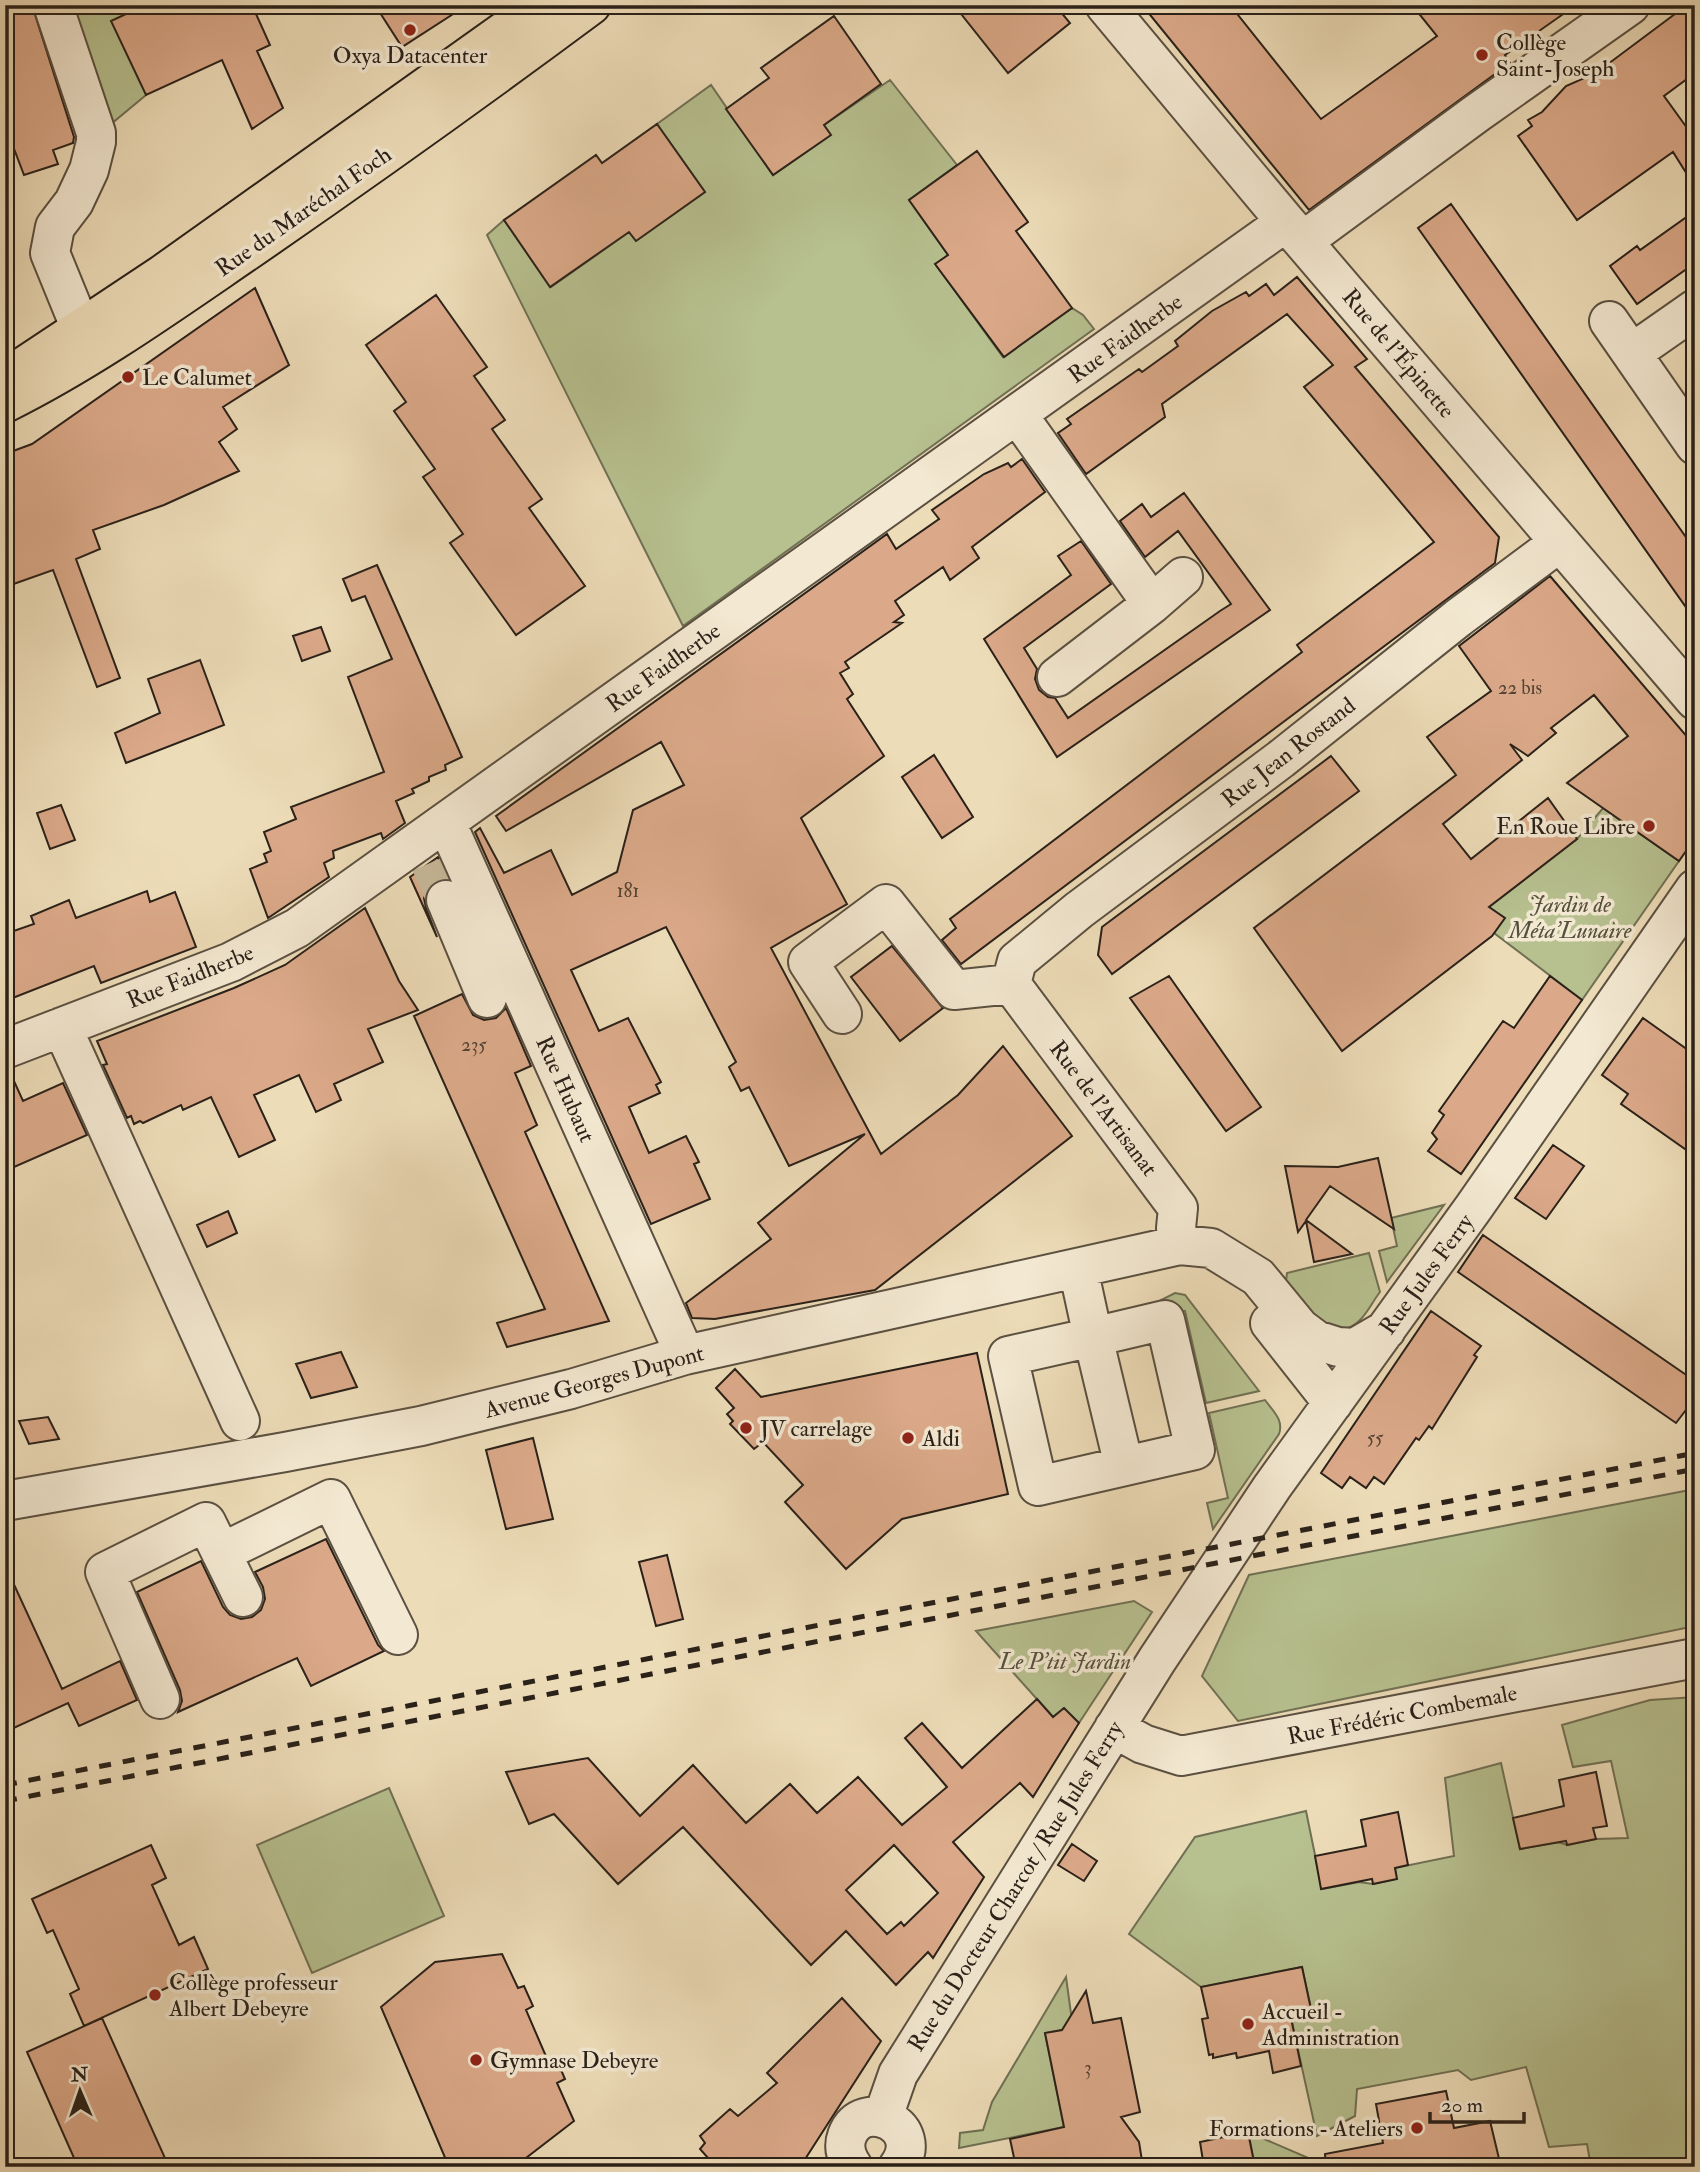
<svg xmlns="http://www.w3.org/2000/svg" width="1700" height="2172" viewBox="0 0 1700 2172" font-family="'IM FELL Double Pica',serif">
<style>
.green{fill:#b7c08f;stroke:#707054;stroke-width:2}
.building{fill:#dba989;stroke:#2a2119;stroke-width:2;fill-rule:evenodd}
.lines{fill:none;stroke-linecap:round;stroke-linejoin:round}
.minor-tunnel{stroke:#c6b798;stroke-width:38;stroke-dasharray:38 19;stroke-linecap:butt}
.minor-casing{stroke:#5b5041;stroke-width:42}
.major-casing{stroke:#2a2119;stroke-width:42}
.minor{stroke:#f3e8d1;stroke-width:38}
.major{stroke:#eddcb8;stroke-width:38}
.rail{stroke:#2a2119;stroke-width:5;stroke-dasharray:12 12;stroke-linecap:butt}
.poi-dot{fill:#8f2418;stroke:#f3e8d1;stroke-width:2.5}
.labels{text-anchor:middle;stroke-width:7;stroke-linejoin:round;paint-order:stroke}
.number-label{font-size:19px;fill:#564335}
.poi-label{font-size:23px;fill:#2a2119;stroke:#f3e8d1;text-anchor:start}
.street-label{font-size:23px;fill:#2a2119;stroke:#f3e8d1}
.park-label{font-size:23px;font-style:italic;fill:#54513c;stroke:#f3e8d1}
</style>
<rect width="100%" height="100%" fill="#eddcb8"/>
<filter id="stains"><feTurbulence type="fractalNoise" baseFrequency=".00286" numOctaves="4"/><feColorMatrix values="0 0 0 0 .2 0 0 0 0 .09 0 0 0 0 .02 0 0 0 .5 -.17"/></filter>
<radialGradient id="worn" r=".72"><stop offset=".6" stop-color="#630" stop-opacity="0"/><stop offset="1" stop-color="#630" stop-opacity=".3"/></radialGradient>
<path class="green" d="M58 5H145L146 95 105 129Z
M890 80 957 165 909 200 948 255 936 265 1003 357 1072 308 1083 315 1094 329 683 626 487 235 504 220 551 287 629 232 636 241 705 192 657 124 711 85 773 175 830 135 824 125Z
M1603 808 1679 861 1582 1000 1494 933 1504 918 1489 907 1577 839Z
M1444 1205 1387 1282 1379 1251 1397 1246 1391 1218Z
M1369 1253 1380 1292C1373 1301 1368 1312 1360 1320 1332 1349 1302 1300 1286 1281L1287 1273Z
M1175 1293 1185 1295 1259 1391 1206 1403 1185 1311 1164 1315 1161 1300Z
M1265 1400C1273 1411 1284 1420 1279 1434L1213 1529 1207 1503 1228 1498 1209 1413Z
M1695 1489V1626L1238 1721 1202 1676 1249 1575Z
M1134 1601 1152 1612 1079 1723 1064 1708 1053 1717 976 1631Z
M1695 1697V2167H1591L1587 2144 1549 2147 1526 2067 1471 2080 1458 2070 1357 2089 1355 2116 1317 2136 1291 2018 1312 2013 1302 1967 1201 1987 1129 1934 1195 1837 1306 1811 1322 1889 1359 1882 1373 1884 1396 1879 1395 1868 1454 1856 1445 1778 1501 1763 1520 1849 1558 1842 1567 1845 1596 1839 1628 1838 1611 1761 1573 1767 1562 1725 1650 1700Z
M389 1788 444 1916 312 1973 257 1845Z
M1066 1977 1073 2028 1045 2033 1064 2127 959 2148 960 2133 983 2130 992 2102Z
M1248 2132 1320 2163 1321 2167H1255Z"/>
<path class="building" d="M5 5H32L74 137 73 143 53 150 58 164 24 175 5 125Z
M145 5H252L270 45 257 51 283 108 252 129 222 60 146 95 111 21Z
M375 5H467L402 47Z
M954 5H1055L1070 23 1008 73Z
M1142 5H1230L1321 119 1437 36 1412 5H1576L1505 55 1510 63 1309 210Z
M1687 5H1695V73L1664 96 1695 139V187L1673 152 1577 220 1518 136 1532 126 1528 120 1542 112 1566 86 1596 73Z
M834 16 881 84 824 125 831 135 773 175 726 109 769 78 761 68Z
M657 124 705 192 636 241 629 232 550 287 504 220 596 155 602 163Z
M977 151 1028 222 1016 231 1072 308 1004 357 935 264 948 255 909 200Z
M1451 204 1695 550V620L1418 228Z
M1695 211V263L1637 304 1610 266 1637 246 1640 250Z
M1297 277 1367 359 1355 367 1499 537 1495 563 961 964 942 940 956 928 950 919 1302 652 1297 645 1434 542 1304 387 1333 365 1287 314 1162 404 1165 417 1086 474 1058 433 1071 424 1067 419 1139 369 1142 372 1178 346 1175 341 1212 311 1246 292 1249 296 1266 284 1274 295Z
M255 288 289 365 223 407 237 429 219 442 239 471 164 505 93 530 100 549 76 559 120 678 97 687 53 570 5 587V454L32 444Z
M436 295 487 367 474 376 505 420 492 429 542 499 529 508 585 586 516 635 450 543 463 534 423 477 435 469 394 411 406 402 366 345Z
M1022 459 1045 492 972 547 979 558 950 580 943 567 895 601 904 615 894 622 902 623 845 662 849 668 840 673 853 694 847 699 884 756 801 818 847 904 771 948 881 1154 958 1095 1003 1046 1072 1136 875 1290 715 1319 692 1318 686 1303 771 1239 758 1223 865 1134 789 1166 749 1087 741 1091 729 1067 736 1062 666 927 571 970 599 1031 628 1018 661 1082 656 1085 660 1093 629 1107 649 1153 686 1136 699 1162 694 1164 710 1199 651 1224 475 832 480 828 504 873 551 850 572 895 617 872 633 810 684 785 661 742 506 831 496 816 887 534 896 549 939 519 932 510 984 474 1008 463 1011 467Z
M1184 493 1270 610 1057 757 984 639 1071 575 1058 556 1081 541 1111 584 1024 648 1037 669 1035 679 1039 690 1048 697 1055 698 1068 718 1220 611 1231 604 1178 531 1145 557 1120 521 1142 504 1151 517Z
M377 565 462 757 445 765 446 770 429 777V781L412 789 414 793 396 801 405 823 383 839 381 833 333 851 334 858 324 863 329 877 268 918 250 869 267 862 264 854 271 851 264 832 296 819 291 807 384 772 348 677 392 659 365 596 352 601 343 579Z
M1550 576 1695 746V838L1679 861 1567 783 1628 736 1594 695 1551 728 1556 733 1528 756 1510 744 1522 760 1443 824 1471 859 1548 798 1577 839 1489 907 1505 918 1492 936 1342 1051 1254 928 1456 775 1427 737 1491 691 1459 646Z
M321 627 330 651 302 661 293 636Z
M200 660 224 725 126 763 115 733 160 713 148 679Z
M934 755 973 817 942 838 902 777Z
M1331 756 1359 791 1112 974 1098 955 1102 927Z
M61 805 75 840 50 849 37 813Z
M438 857 447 878 437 880 429 886 424 898 426 908 437 937 410 877Z
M147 891 150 902 175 892 196 947 101 983 94 966 5 1001V934L34 924 31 916 69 900 76 918Z
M365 908 399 981 418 1010 368 1029 383 1062 334 1084 341 1100 316 1112 299 1075 254 1095 275 1140 239 1157 211 1097 183 1110 181 1105 143 1123 140 1121 134 1124 131 1116 127 1118 103 1065 107 1064 97 1041 234 988 285 965Z
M892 946 943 1008 900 1041 851 977Z
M1169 976 1261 1107 1226 1131 1130 998Z
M1550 976 1582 1000 1461 1174 1428 1151 1437 1139 1432 1133 1444 1115 1439 1111 1503 1021 1514 1028Z
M462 994 473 1015 484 1020 496 1018 506 1008 531 1066 515 1073 537 1125 525 1132 609 1321 507 1347 497 1323 545 1309 414 1016Z
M1643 1018 1695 1055V1156L1621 1104 1628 1094 1602 1075Z
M5 1070H9L23 1101 63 1083 87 1135 5 1171Z
M1553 1145 1584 1166 1546 1219 1515 1198Z
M1378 1158 1394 1229 1330 1186 1306 1220 1352 1254 1314 1262 1306 1221 1298 1232 1285 1166 1338 1167Z
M228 1211 237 1233 207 1247 197 1225Z
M1483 1235 1695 1381V1398L1676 1423 1458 1272Z
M1431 1311 1481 1346 1474 1355 1477 1357 1432 1429 1429 1426 1419 1440 1416 1438 1384 1484 1374 1477 1366 1488 1350 1477 1342 1488 1321 1473Z
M341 1352 357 1387 311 1398 296 1364Z
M977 1353 1008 1494 902 1519 846 1569 785 1502 803 1485 763 1442 754 1449 730 1424 733 1421 727 1414 734 1408 716 1388 735 1369 761 1397Z
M48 1417 59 1439 29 1444 19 1421Z
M533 1438 553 1519 506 1529 486 1450Z
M326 1539 378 1645 384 1651 311 1686 297 1658 178 1712 182 1701 180 1690 137 1592 201 1561 223 1607 230 1615 241 1619 252 1617 261 1610 265 1599 263 1587 255 1572Z
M667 1555 683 1619 656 1626 639 1562Z
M5 1565 62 1689 120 1661 137 1700 79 1726 68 1703 5 1732Z
M1037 1699 1053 1717 1064 1708 1079 1723 1033 1797 1020 1783 953 1842 984 1877 933 1958 928 1952 896 1985 846 1931 811 1965 683 1827 618 1884 554 1814 529 1824 506 1772 588 1758 640 1816 693 1765 746 1823 790 1784 817 1813 858 1777 902 1825 947 1787 905 1738 922 1723 962 1768ZM894 1845 938 1893 904 1926 901 1922 887 1934 846 1890Z
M1596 1772 1607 1826 1593 1828 1596 1839 1567 1845 1566 1841 1520 1849 1513 1818 1564 1806 1559 1780Z
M1398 1812 1408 1865 1395 1868 1397 1879 1373 1884 1372 1879 1321 1889 1315 1856 1366 1846 1361 1820Z
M1072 1844 1097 1861 1084 1881 1058 1865Z
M151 1845 166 1878 152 1885 179 1945 194 1937 208 1969 84 2026 70 1994 79 1989 53 1930 47 1933 32 1899Z
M502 1954 518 1988 524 1986 533 2006 526 2010 548 2061 556 2058 565 2079 557 2083 574 2121 522 2161 488 2167H449L381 2007 435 1962Z
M1302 1967 1312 2014 1291 2018 1301 2066 1273 2073 1269 2051 1237 2058 1236 2053 1213 2058V2054L1209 2055 1202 2019 1208 2018 1201 1987Z
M1086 1991 1093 2023 1121 2018 1140 2112 1121 2117 1139 2142 1143 2167H1016L1010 2139 1064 2127 1045 2033 1062 2030Z
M842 1998 881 2041 800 2167H716L700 2149 705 2143 700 2136 730 2109 738 2116 777 2083 767 2073Z
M102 2018 169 2167H78L27 2052Z
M1446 2091 1454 2128 1490 2121 1501 2167H1326L1325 2154 1383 2143 1376 2104Z
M1248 2132 1255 2167H1204L1200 2142Z"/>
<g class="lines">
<path class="minor-tunnel" d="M430 863 446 900"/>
<g class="minor-casing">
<path id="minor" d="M53 5 96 133V142L89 170 74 202 55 227 50 253 81 329
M1105 5 1286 222 1695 700
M1303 241 1477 113 1630 5
M1609 321 1695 445
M1632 353 1695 309
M1017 414 1152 604
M1057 677 1152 604 1183 577
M446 822 685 1355
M446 900 487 998
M842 1014 808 962 886 904 954 990 1011 984
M62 1027 240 1421
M5 1049 231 962 297 928 1286 222
M1180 1245 1176 1228 1178 1208 1011 984 1017 961 1079 910 1281 759 1458 618 1560 542
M1078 1268 1093 1337 1165 1320 1195 1450 1038 1486 1008 1356 1093 1337 1124 1466
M1270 1323 1333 1403
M5 1501 285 1452 421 1426 571 1389 685 1355 1180 1245 1211 1248 1258 1277 1300 1328 1316 1340 1338 1347 1355 1348 1386 1330
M221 1553 331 1499 398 1635
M160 1699 105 1572 206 1522 243 1597
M1114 1728 1143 1744 1181 1756 1695 1658
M883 2117 898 2074 1157 1660 1272 1487 1474 1207 1695 889
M853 2167C846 2157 843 2147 847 2136 862 2095 928 2126 898 2167"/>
</g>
<g class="major-casing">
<path id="major" d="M14 373 163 274 541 5
M5 403C91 360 168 305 247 251 363 171 478 89 591 5"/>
</g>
<use href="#minor" class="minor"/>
<use href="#major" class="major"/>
<path class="rail" d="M5 1785 1695 1453
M5 1801 1695 1469"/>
</g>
<g class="poi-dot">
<circle cx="410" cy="30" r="7"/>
<circle cx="1482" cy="55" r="7"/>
<circle cx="128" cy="377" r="7"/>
<circle cx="1649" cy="826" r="7"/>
<circle cx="746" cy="1428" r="7"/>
<circle cx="908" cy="1438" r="7"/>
<circle cx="155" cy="1995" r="7"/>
<circle cx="1248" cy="2024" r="7"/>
<circle cx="476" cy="2060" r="7"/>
<circle cx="1417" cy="2128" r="7"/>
</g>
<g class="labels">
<g class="number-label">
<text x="1520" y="694">22 bis</text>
<text x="628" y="897">181</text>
<text x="474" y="1051">235</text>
<text x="1375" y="1444">55</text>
<text x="1088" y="2074">3</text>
</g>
<g class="poi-label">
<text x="1496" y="50">Collège<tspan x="1496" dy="26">Saint-Joseph</tspan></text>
<text x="410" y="63" text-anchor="middle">Oxya Datacenter</text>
<text x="142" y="385">Le Calumet</text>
<text x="1635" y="834" text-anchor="end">En Roue Libre</text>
<text x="760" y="1436">JV carrelage</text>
<text x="922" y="1446">Aldi</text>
<text x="169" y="1990">Collège professeur<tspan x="169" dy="26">Albert Debeyre</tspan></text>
<text x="1262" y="2019">Accueil -<tspan x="1262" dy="26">Administration</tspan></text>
<text x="490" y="2068">Gymnase Debeyre</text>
<text x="1403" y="2136" text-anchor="end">Formations - Ateliers</text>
</g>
<g class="street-label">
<text transform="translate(303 211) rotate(-35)" y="8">Rue du Maréchal Foch</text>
<text transform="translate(1125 338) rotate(-36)" y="8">Rue Faidherbe</text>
<text transform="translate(1399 353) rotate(50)" y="8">Rue de l'Épinette</text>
<text transform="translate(663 667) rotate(-36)" y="8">Rue Faidherbe</text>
<text transform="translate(1288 752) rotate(-38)" y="8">Rue Jean Rostand</text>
<text transform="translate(190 976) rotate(-22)" y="8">Rue Faidherbe</text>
<text transform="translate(566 1089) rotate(66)" y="8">Rue Hubaut</text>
<text transform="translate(1104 1108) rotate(53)" y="8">Rue de l'Artisanat</text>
<text transform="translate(1426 1274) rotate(-54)" y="8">Rue Jules Ferry</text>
<text transform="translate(594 1381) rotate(-15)" y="8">Avenue Georges Dupont</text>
<text transform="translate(1402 1714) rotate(-11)" y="8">Rue Frédéric Combemale</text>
<text transform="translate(1015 1886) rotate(-58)" y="8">Rue du Docteur Charcot / Rue Jules Ferry</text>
</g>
<g class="park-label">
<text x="1570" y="912">Jardin de<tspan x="1570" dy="26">Méta'Lunaire</tspan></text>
<text x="1065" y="1669">Le P'tit Jardin</text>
</g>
</g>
<rect width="1700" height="2172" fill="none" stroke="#eddcb8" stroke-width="28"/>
<rect x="7" y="7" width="1686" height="2158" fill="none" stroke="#2a2119" stroke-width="3.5"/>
<rect x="14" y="14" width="1672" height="2144" fill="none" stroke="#2a2119" stroke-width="2"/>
<g transform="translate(80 2091) rotate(358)" stroke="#f3e8d1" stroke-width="5" paint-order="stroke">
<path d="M0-5L12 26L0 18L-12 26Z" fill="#2a2119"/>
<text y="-10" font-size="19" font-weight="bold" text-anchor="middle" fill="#2a2119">N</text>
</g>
<path d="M1430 2112v10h94v-10" fill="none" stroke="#2a2119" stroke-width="3.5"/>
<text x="1441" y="2112" font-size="21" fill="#2a2119" stroke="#f3e8d1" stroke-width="5" paint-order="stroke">20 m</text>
<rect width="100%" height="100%" filter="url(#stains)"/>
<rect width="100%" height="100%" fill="url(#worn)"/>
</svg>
